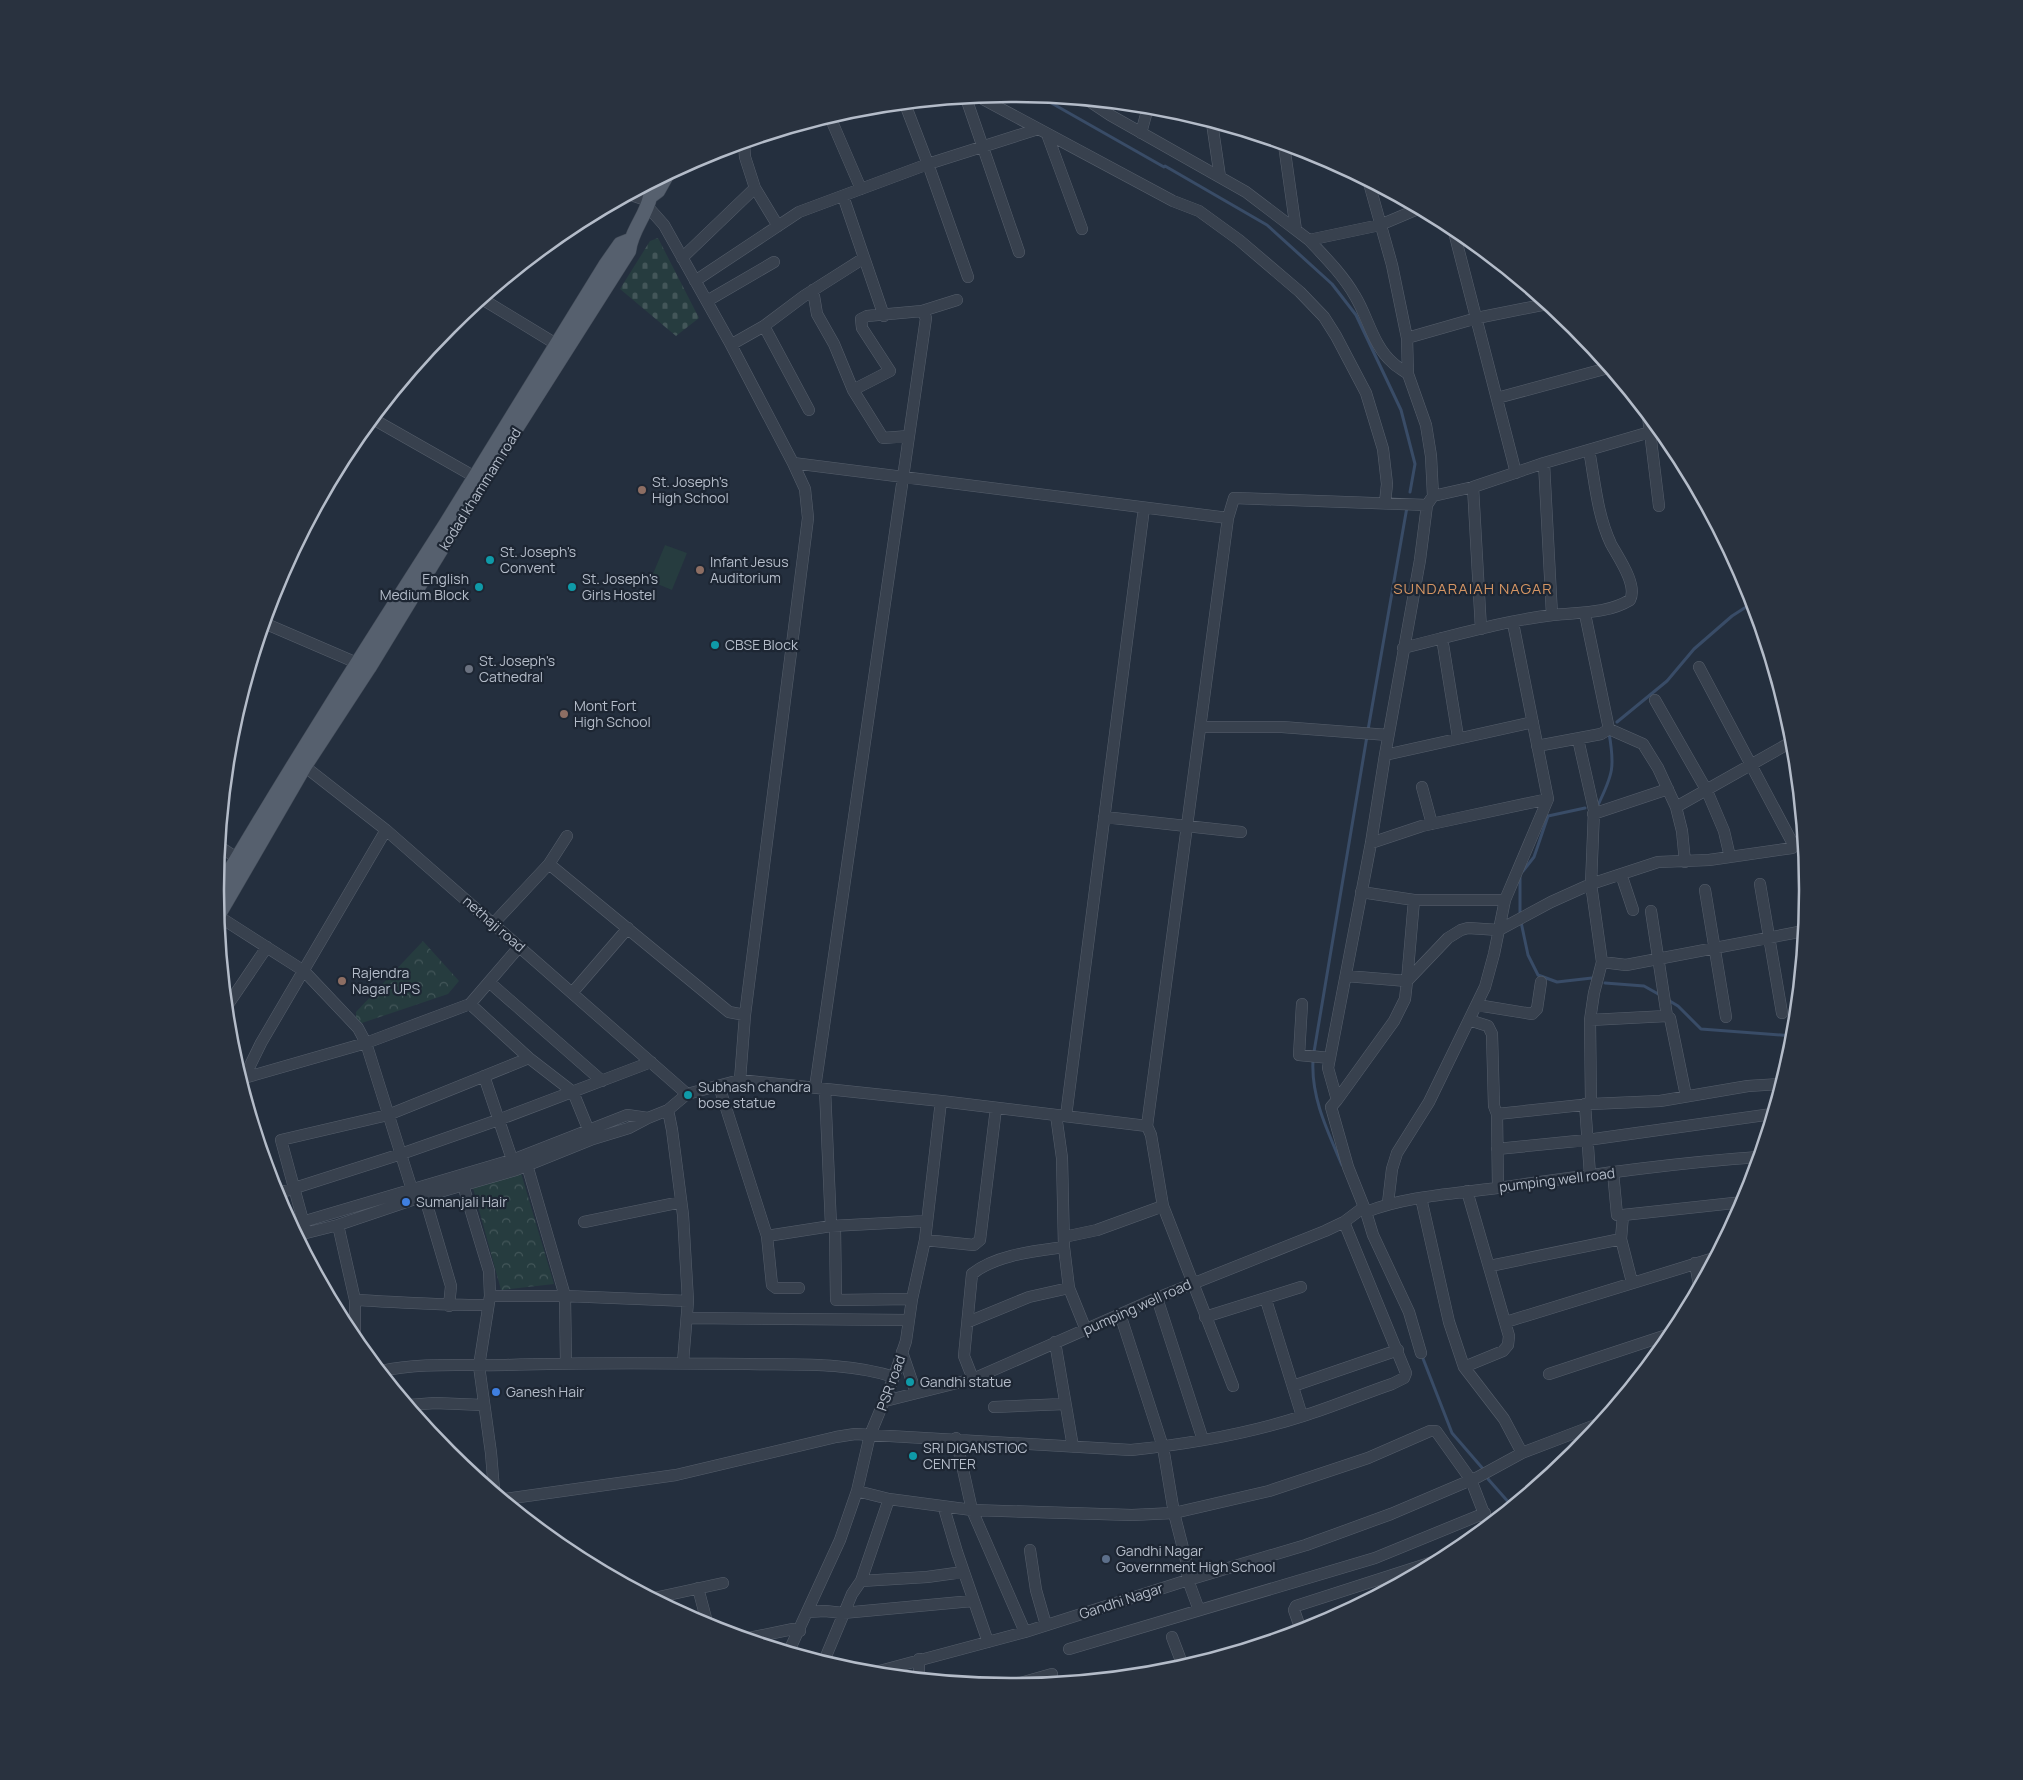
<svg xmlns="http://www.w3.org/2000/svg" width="2023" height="1780" viewBox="0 0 2023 1780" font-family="Manrope,sans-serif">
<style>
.forest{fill:url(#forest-crowns)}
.cemetery{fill:url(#cemetery-stones)}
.pitch{fill:#263c3f}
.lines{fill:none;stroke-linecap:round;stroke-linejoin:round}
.stream{stroke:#394c67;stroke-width:3}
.minor-casing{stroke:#565f6c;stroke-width:12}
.major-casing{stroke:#414a57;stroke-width:15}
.minor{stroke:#38414e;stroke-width:11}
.major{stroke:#56606e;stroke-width:14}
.education-dot{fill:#8d6e63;stroke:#1d2633;stroke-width:2}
.culture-dot{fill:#0f9aa8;stroke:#1d2633;stroke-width:2}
.worship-dot{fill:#6b7280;stroke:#1d2633;stroke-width:2}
.shop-dot{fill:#3f7fe0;stroke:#1d2633;stroke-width:2}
.service-dot{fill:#5c6f8a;stroke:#1d2633;stroke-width:2}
.labels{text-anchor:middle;stroke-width:4.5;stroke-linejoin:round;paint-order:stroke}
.poi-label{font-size:14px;fill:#b4bcc9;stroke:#1d2633;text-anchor:start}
.street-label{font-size:14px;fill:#b4bcc9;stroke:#1d2633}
.neighbourhood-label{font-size:15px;letter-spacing:1px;fill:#d59563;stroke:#1d2633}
.rim{fill:none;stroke:#b4bcc9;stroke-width:2.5}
</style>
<defs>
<pattern id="forest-crowns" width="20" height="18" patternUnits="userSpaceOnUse" patternTransform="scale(1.25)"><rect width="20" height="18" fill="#263c3f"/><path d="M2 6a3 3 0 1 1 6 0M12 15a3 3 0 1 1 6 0" fill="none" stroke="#435659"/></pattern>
<pattern id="cemetery-stones" width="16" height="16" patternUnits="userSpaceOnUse" patternTransform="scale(1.25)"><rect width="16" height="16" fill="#263c3f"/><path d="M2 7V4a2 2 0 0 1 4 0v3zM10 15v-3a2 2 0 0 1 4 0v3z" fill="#435659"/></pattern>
</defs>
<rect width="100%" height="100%" fill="#242f3e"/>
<path class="forest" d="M423 941 459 981 448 994 356 1025V1012Z
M521 1173 554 1284 501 1290 473 1188Z"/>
<path class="cemetery" d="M658 238 699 318 676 336 620 289 650 241Z"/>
<path class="pitch" d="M665 545 687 553 672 590 650 581Z"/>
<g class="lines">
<path class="stream" d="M1039 96 1164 167 1165 166 1267 225 1332 284 1356 315 1401 410 1415 464 1410 492
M1751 598V597
M1617 722 1667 681 1694 649 1732 616 1746 607
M1368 730 1407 507
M1598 805C1613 774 1615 767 1609 733
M1523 871 1534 857 1548 816 1585 808
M1520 877V915
M1521 922 1528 955 1538 975 1557 982 1592 978
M1605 983 1644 986 1660 995
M1668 1000 1678 1006 1701 1029 1793 1036
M1314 1052 1367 736
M1313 1061C1311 1098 1328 1132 1342 1165
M1422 1356 1452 1433 1484 1470
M1488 1479 1511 1505"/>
<g class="minor-casing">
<path id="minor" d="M979 97 1173 201 1199 211 1239 240 1300 292 1324 317 1336 336 1366 393 1383 449 1387 484 1385 503
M966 98 1019 252
M1089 101 1110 115 1246 192 1309 240 1380 225 1418 209
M905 104 928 164 968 277
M1147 111 1160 108
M830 117 861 189
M1212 123 1220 177
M1141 133 1147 111 1146 107
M1047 134 1082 229
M1284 145 1296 230
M1369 183 1392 265 1407 338 1408 374 1426 425 1431 456 1433 496
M755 188 778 226
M631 195 649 201
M843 196 884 316
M648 207 664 225 729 341 793 463 1228 518
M1453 228 1516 473
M1309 240C1325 257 1343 275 1355 296 1368 317 1373 346 1393 363 1397 367 1403 370 1408 374
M682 258 755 188 745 157 744 143
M695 281 799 212 928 164 1038 129
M813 290 817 314 834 344 853 390 883 438 909 436
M482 299 556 344
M707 301 774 262
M764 326 809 410
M1407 338 1477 318 1547 304
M729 341 734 343 764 326 804 296 864 258
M853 390 890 371 862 328 861 319 867 316 922 311 957 300
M1497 398 1608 368
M373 419 482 481
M1658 429 1650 432 1659 506
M1544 463 1552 615
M1473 487 1481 629
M264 623 364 666
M1442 638 1458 737
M1403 648C1452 636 1502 621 1553 615 1579 612 1607 614 1630 600 1638 585 1618 557 1611 544 1597 514 1595 482 1589 450
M1655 700 1707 791 1724 831 1730 857
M1200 727H1282L1388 735
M1609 729 1643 744 1658 768 1676 807 1682 831 1685 862
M1578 739 1594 810 1591 884 1602 962 1594 993 1590 1020 1591 1104
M1537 746 1601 734 1609 729 1585 614
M1385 755 1533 722
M299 762 386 830 687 1094
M1422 787 1432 824
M1676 807 1793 741
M1593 814 1668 789
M1104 817 1241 832
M1371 843 1422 826 1548 799
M220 847 237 858
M549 864 729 1012 745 1015
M1621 874 1633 910
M1760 884 1782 1013
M1705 890 1726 1017
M1361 892 1414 900
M1505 900 1548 799 1513 623
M1651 911 1667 1016
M218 916 304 971 358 1028 366 1043 414 1196
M493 924 549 864 567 836
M1602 962 1626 965 1804 931
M1346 976 1407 981 1414 900H1505L1494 954 1485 987 1429 1102 1397 1153 1392 1169 1388 1203
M489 982 602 1081
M572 993 628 928
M470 1004 529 1058 573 1092 591 1136
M1302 1004 1299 1055 1330 1058
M1477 1005 1532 1014 1537 1009 1541 982
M227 1006 267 947
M1469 1020 1488 1026 1492 1034 1494 1106 1497 1114 1498 1188
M1590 1020 1667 1016 1670 1018 1686 1096
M240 1075 244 1078 366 1043 470 1004 519 947
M484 1076 514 1165
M740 1080 745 1015 808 518 805 489 793 463
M242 1082 261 1043 386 830
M719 1086 767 1236 831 1226 927 1221
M815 1088 926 318 922 311
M825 1089 831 1226
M1337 1100 1394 1021 1405 999 1407 981 1448 938 1461 930 1468 928 1499 930 1551 902 1591 884 1658 862 1709 860 1792 848V842L1699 667
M1585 1104 1590 1175
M668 1110 672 1130 683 1215 688 1301 683 1362
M1497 1114 1591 1104 1660 1101 1748 1086 1781 1084
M1056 1115 1062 1158 1064 1247 1069 1288 1086 1330
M1066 1116 1144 508
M1497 1149 1587 1140 1772 1114
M527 1165 565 1296 566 1363
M1613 1172 1617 1215H1623L1621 1239 1632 1282
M463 1185 489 1271 490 1296 479 1366 491 1453 494 1490
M276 1194 401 1154 498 1120 651 1062
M425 1198 451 1286 449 1306
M1421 1198 1449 1322 1464 1367 1504 1419 1522 1453
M1364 1207 1348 1167 1331 1107 1337 1100 1328 1068 1371 843 1385 755 1420 560 1427 505
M1366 1212 1373 1235 1409 1312 1421 1353
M1623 1215 1743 1202
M584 1222 681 1202
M292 1225 512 1160 627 1115 648 1118
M338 1225 355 1300C400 1302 444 1306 488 1305
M835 1226 836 1300 912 1299
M305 1228 281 1140 388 1115 529 1058
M298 1235 338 1225 415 1199 516 1170 593 1139 629 1128 648 1118 668 1110 687 1094 740 1080 941 1101 1147 1126
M767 1236 772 1285 776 1288H799
M1064 1237 1097 1230 1163 1206
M925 1240 974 1245 980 1240 996 1108
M1695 1263 1699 1285
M1490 1266 1621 1239
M490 1296H565L688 1301
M1157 1298 1203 1440
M1266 1300 1302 1416
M1120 1314 1163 1447 1174 1513 1186 1560 1188 1580 1199 1610
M1205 1317 1301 1287
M688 1318 909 1320
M968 1322 1029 1297 1069 1288
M1506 1322 1714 1258
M355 1339V1300
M1055 1342 1073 1447
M902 1352 916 1393
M1464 1367 1503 1351 1508 1345 1509 1336 1467 1191
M381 1371C423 1362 464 1366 506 1365 587 1362 667 1363 748 1364 797 1365 848 1362 894 1377
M1549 1374 1673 1333
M973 1379 964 1356 972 1274C995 1255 1035 1251 1064 1247
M1233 1386 1163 1206 1151 1135 1147 1126 1228 518 1234 498 1427 505 1433 496 1473 487 1544 463 1650 432 1648 417
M1293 1386 1398 1350
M885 1401 973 1379 1157 1298 1325 1231 1344 1222 1364 1207 1366 1212C1407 1196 1453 1194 1497 1188 1584 1176 1671 1163 1759 1157
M409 1405 435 1403 483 1405
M994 1407 1065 1404
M956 1438 972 1510 1025 1632
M857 1491 889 1499 972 1510 1132 1515 1174 1513 1269 1491 1368 1458 1430 1431H1436L1471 1480 1488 1524
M505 1499 676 1475 836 1437 855 1434 1131 1450C1189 1444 1247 1434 1303 1416 1333 1407 1362 1394 1392 1384L1404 1378 1406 1373 1344 1222
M944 1508 957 1552 988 1642
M1030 1550 1036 1590 1046 1625
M861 1581 927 1577 963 1572
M698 1588 708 1626
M654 1598 723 1583
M807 1612 825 1611 843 1613 972 1601
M1301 1630 1294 1610 1296 1606 1439 1560
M1172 1637 1183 1666
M749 1638 793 1629 800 1631
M1069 1649 1375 1558 1485 1513
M789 1651 840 1540 857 1491 870 1435 894 1377 906 1341 912 1299 925 1240 941 1101
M824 1661 852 1594 861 1581 889 1499
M872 1673 1025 1632 1188 1580 1306 1545 1391 1514 1478 1477 1522 1453 1598 1424
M919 1677V1659
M1010 1686 1052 1674"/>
</g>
<g class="major-casing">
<path id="major" d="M216 894C289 769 367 647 445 525 499 438 552 350 606 264L620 244 630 240
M218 916 305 766 369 668 483 481 629 251C631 231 646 216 650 197L658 191 667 175"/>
</g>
<use href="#minor" class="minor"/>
<use href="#major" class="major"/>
</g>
<g class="education-dot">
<circle cx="642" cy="490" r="5"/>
<circle cx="700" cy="570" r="5"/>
<circle cx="564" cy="714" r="5"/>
<circle cx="342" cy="981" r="5"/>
</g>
<g class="culture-dot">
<circle cx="490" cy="560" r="5"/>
<circle cx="479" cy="587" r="5"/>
<circle cx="572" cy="587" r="5"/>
<circle cx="715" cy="645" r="5"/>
<circle cx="688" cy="1095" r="5"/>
<circle cx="910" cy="1382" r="5"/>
<circle cx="913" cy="1456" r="5"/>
</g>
<circle class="worship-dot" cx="469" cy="669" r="5"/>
<g class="shop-dot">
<circle cx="406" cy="1202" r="5"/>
<circle cx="496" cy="1392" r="5"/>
</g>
<circle class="service-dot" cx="1106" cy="1559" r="5"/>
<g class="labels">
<g class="poi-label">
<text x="652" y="487">St. Joseph's<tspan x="652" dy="16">High School</tspan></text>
<text x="500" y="557">St. Joseph's<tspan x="500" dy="16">Convent</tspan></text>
<text x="710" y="567">Infant Jesus<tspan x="710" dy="16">Auditorium</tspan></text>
<text x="469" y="584" text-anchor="end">English<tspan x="469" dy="16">Medium Block</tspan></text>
<text x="582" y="584">St. Joseph's<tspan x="582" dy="16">Girls Hostel</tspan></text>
<text x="725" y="650">CBSE Block</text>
<text x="479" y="666">St. Joseph's<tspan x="479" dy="16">Cathedral</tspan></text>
<text x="574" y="711">Mont Fort<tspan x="574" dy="16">High School</tspan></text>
<text x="352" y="978">Rajendra<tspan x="352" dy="16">Nagar UPS</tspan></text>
<text x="698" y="1092">Subhash chandra<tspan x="698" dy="16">bose statue</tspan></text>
<text x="416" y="1207">Sumanjali Hair</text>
<text x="920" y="1387">Gandhi statue</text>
<text x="506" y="1397">Ganesh Hair</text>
<text x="923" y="1453">SRI DIGANSTIOC<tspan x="923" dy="16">CENTER</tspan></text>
<text x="1116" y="1556">Gandhi Nagar<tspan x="1116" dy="16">Government High School</tspan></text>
</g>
<g class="street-label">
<text transform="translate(480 489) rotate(-58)" y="5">kodad khammam road</text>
<text transform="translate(494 924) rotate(41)" y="5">nethaji road</text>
<text transform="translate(1557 1180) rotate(-7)" y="5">pumping well road</text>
<text transform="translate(1137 1307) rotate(-24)" y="5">pumping well road</text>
<text transform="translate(891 1383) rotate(-70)" y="5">PSR road</text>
<text transform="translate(1121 1601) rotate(-18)" y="5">Gandhi Nagar</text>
</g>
<g class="neighbourhood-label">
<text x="1473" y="594">SUNDARAIAH NAGAR</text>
</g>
</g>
<path d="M0 0H2023V1780H0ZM1011 102H1012A787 787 0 0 1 1799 889V891A787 787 0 0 1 1012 1678H1011A787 787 0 0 1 224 891V889A787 787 0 0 1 1011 102Z" fill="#29323f" fill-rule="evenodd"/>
<path class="rim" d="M1011 102H1012A787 787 0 0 1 1799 889V891A787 787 0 0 1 1012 1678H1011A787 787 0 0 1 224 891V889A787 787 0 0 1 1011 102Z"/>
</svg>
